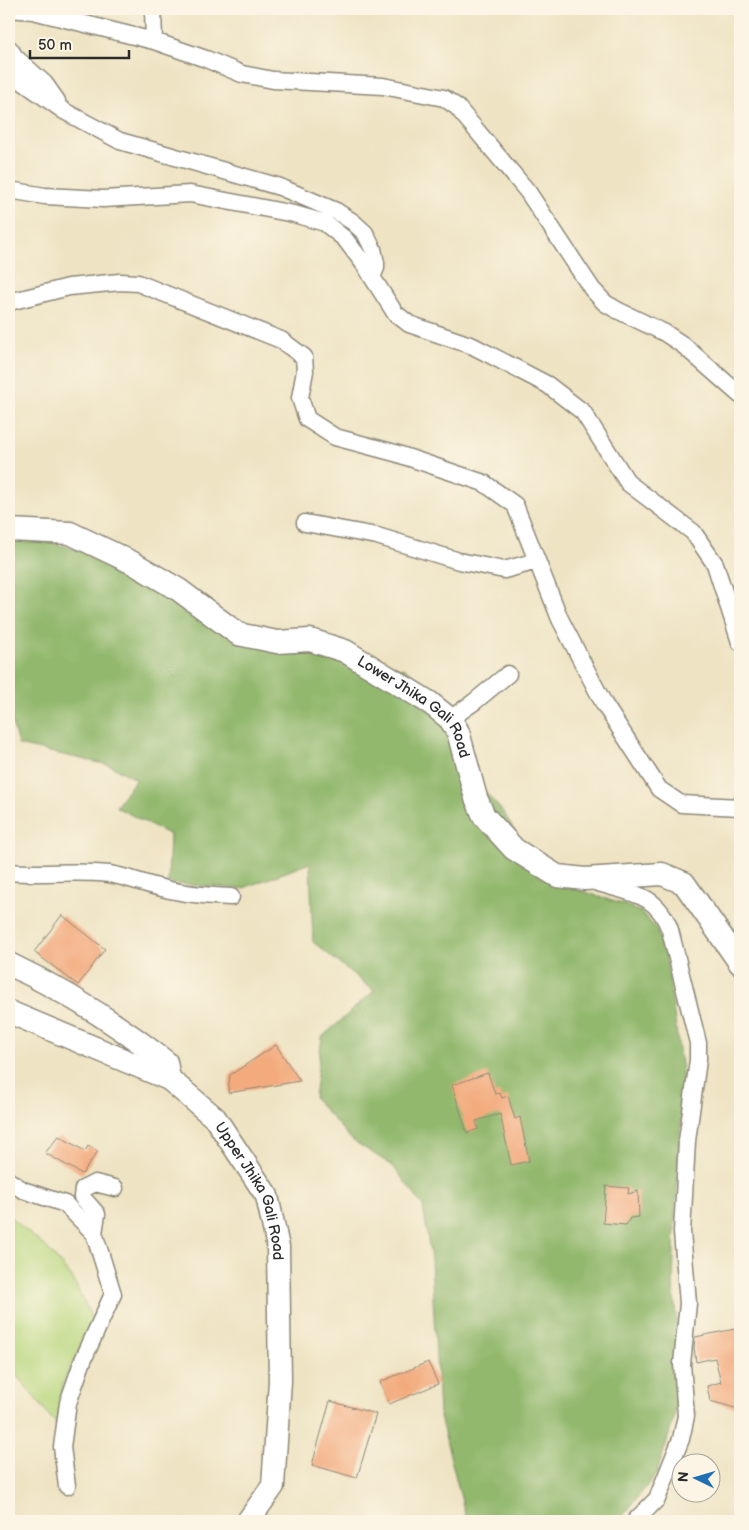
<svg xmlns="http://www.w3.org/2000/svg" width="749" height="1530" viewBox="0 0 749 1530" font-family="'Balsamiq Sans',sans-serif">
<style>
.green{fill:#b8d77e;stroke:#728154}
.forest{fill:#92b86d;stroke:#5e724c}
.building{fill:#f3ab7e}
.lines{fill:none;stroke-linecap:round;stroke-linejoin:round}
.street-casing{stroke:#8c8777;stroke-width:19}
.secondary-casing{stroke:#8c8777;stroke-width:25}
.street{stroke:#fff;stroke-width:16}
.secondary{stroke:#fff;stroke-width:22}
.labels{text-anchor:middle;stroke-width:4;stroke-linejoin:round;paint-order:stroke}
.street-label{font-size:15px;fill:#2b2b2b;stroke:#fcf5e5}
</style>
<rect width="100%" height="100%" fill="#fcf5e5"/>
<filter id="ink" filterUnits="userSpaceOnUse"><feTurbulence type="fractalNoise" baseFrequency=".02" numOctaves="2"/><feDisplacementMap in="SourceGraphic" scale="10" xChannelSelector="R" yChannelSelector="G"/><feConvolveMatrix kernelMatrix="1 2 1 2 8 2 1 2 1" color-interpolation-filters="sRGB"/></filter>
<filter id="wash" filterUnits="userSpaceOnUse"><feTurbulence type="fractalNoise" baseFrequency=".0096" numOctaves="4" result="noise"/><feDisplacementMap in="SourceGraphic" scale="20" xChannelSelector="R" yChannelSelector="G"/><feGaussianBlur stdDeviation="1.12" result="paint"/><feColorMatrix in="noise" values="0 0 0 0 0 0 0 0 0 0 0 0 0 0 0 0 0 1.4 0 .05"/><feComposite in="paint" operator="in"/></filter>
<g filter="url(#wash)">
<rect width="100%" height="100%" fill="#eee3c3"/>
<path class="green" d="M9 1216 47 1248 73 1279 93 1321 63 1383 57 1425 9 1366Z"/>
<path class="forest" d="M9 536 44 540 120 563 267 650 338 658 406 669 469 722 455 759 504 813 542 878 625 905 641 912 656 928 666 957 685 1093 680 1130 675 1220 673 1284 678 1337 677 1388 674 1418 657 1473 619 1521H467L439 1413 431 1260 423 1206 393 1166 352 1140 314 1098 322 1037 374 991 313 942 310 863 241 889 168 883 170 835 116 807 136 779 109 765 18 745 9 710Z"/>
<g id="blocks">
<path class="building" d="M62 915 105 949 78 985 34 952Z
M276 1045 300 1081 228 1093 230 1075Z
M488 1073 495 1094 500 1093 502 1098 508 1096 515 1119 520 1117 529 1161 511 1165 500 1114 476 1121 478 1129 467 1133 452 1085Z
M59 1136 85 1151 88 1146 98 1151 82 1174 45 1153Z
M606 1186 629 1188 628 1194 638 1191 639 1217 630 1218 626 1225 603 1223Z
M740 1328V1408H735L710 1401 707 1386 721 1382 715 1358 696 1362 694 1348 695 1337Z
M428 1362 438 1384 389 1404 380 1382Z
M330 1401 376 1414 357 1478 312 1465Z"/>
</g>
</g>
<g filter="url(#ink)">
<use href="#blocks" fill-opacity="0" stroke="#8c8777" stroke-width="1"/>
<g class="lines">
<g class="street-casing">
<path id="street" d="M9 9 33 11 154 41 206 59 242 74 273 80 383 86 444 98 457 107 528 192 592 289 605 303 617 310 665 333 683 345 740 395
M153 9 154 41
M9 48 15 57 45 84 57 101
M9 72 64 111 120 141 280 187 336 211 353 222 365 233 373 249 376 263V268L372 277 395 313 409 324 473 346 548 385 583 412 628 483 693 532 715 564 740 642
M9 190 45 196 103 199 190 194 294 214 325 223 345 239 367 268 372 277
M9 302 69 287 120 282 138 283 281 340 304 357 305 371 300 398 307 419 335 437 395 453 484 483 515 505 560 619 604 704 659 789 681 804 740 807
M305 523 377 536 459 561 504 570 537 561
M450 719 474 702 508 674
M9 872C42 875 76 870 109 874 128 877 144 884 162 888 184 894 208 896 231 897
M595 882C629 893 657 892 670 930L698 1043V1060L687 1141 682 1232 688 1303 682 1364 686 1416 681 1439 657 1499 635 1521
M9 1181 23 1190 65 1204 94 1233 113 1294 83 1360 68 1403 62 1447 67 1486
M94 1233 97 1214 82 1197 83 1189 95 1183 115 1188"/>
</g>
<g class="secondary-casing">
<g id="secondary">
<path id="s1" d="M9 530 70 533 133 563 179 590 238 634 277 642 310 640 345 651 430 703 450 719 458 732 476 798 484 816 514 849 557 876 585 879 662 874 684 883 740 963"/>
<path id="s2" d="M9 964C66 991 116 1023 166 1062L169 1079 215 1118 267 1196 278 1247 280 1381 273 1486 248 1521"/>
<path d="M9 1012 169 1079"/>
</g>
</g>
<use href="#street" class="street"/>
<use href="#secondary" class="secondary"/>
</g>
</g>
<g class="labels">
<g class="street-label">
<text dy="5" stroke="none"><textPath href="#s1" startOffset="459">Lower Jhika Gali Road</textPath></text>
<text dy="5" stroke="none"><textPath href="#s2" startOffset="346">Upper Jhika Gali Road</textPath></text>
</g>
</g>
<rect width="749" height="1530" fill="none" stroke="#fcf5e5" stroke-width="30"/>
<g transform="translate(696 1478) rotate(275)"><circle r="24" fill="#fcf5e5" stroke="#a8a49b"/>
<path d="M0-4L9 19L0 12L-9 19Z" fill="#1f6fb2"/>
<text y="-8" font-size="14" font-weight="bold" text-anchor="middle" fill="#2b2b2b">N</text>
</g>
<path d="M30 50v8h99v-8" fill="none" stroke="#2b2b2b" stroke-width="2.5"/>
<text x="38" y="50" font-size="15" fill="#2b2b2b" stroke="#fcf5e5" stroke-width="4" paint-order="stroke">50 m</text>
</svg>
